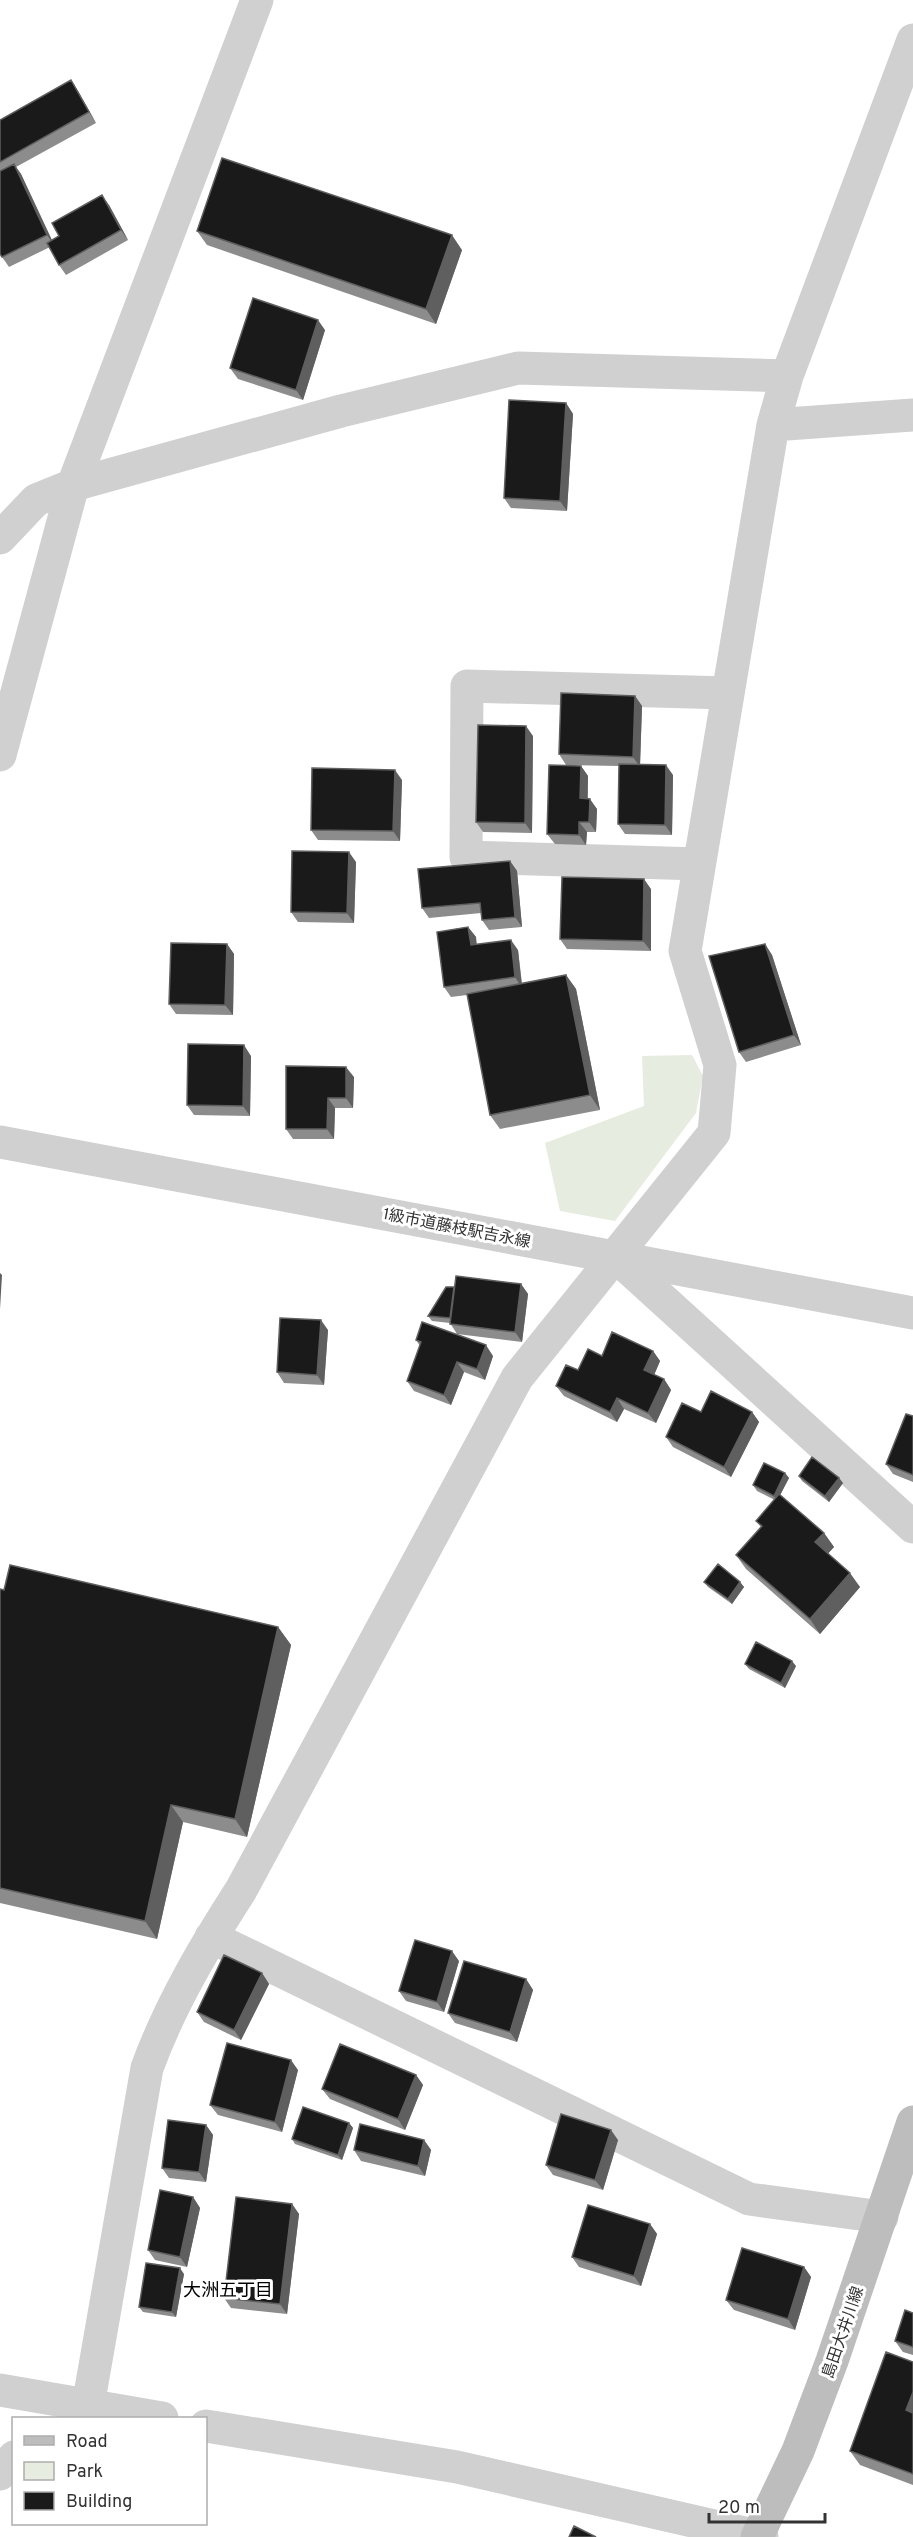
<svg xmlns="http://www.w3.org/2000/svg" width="913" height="2537" viewBox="0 0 913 2537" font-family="Overpass,'Noto Sans JP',sans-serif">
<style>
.green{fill:#e6ecdf}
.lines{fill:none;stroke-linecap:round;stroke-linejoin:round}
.minor{stroke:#d0d0d0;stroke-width:33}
.tertiary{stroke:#d0d0d0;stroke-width:33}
.secondary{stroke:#bdbdbd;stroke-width:33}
.wall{fill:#8c8c8c}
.shaded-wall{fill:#5f5f5f}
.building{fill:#1a1a1a;stroke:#5f5f5f;stroke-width:1.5}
.labels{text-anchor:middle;stroke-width:6;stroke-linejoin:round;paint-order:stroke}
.street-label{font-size:16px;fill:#333;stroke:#fff}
.neighbourhood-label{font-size:18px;fill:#000;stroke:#fff}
</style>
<rect width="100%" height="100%" fill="#fff"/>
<path class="green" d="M692 1055 703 1076 696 1113 615 1221 560 1211 545 1143 644 1106 642 1056Z"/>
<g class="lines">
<path class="minor" d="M773 425 913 415
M0 538 36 500 73 485 341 411 518 368 787 376 913 40
M0 755 73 485 257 0
M699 864 466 857 467 686 728 693
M615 1256 913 1527
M211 1937 749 2199 882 2217
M0 2390 162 2418
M88 2406 147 2068C170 2005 205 1946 241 1890L517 1378 714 1133 720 1065 685 951 773 425 787 376
M206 2426 457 2467 762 2537
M0 2474 14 2457"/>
<path class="tertiary" d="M0 1142 913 1313"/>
<path class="secondary" d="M757 2537 798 2451 832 2361 913 2122"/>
</g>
<path class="wall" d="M71 80 78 91 96 123 16 167 21 174 52 240 109 205 128 240 66 275 59 265 50 247 9 267 0 254V120Z
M197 231 462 250 436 324 207 245Z
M325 330 303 400 238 379 230 368Z
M566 403 573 414 567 511 511 508 504 498Z
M635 696 642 706 640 764 673 775 672 835 625 834 618 824 619 766 566 765 559 754Z
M533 736 532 833 483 832 476 822Z
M581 766 588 776V799L597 809 596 832H587L586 845 555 844 547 834Z
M402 780 400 841 318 840 311 830Z
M510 861 517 871 522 927 489 930 482 920 481 913 429 918 422 908Z
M356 862 354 923 298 922 291 912Z
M651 889V951L567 949 560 939Z
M468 927 476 937V945L518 950 522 983 566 975 576 989 600 1110 500 1129 490 1115 467 995 451 997 444 987Z
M227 944 234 954 233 1015 176 1014 169 1004Z
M765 944 772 955 801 1045 746 1062 739 1052Z
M251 1056 250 1116 194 1115 187 1105Z
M354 1077 353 1108H335L334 1139H293L286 1129Z
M521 1284 528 1294 522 1342 457 1334 450 1323 432 1321 428 1316 454 1287Z
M328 1330 324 1385 284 1383 277 1372Z
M416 1340 493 1356 485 1380 464 1372 451 1405 414 1391 407 1381 420 1346Z
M653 1351 660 1361 654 1375 664 1379 671 1390 656 1423 624 1409 617 1422 564 1396 556 1386 578 1370 602 1356Z
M701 1412H752L759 1422 731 1477 673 1447 666 1437Z
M913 1416V1482L893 1474 886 1464Z
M785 1473 789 1478 780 1495 824 1533 834 1547 828 1553 860 1587 820 1634 746 1569 736 1555 761 1527 756 1521 775 1500 757 1491 753 1485Z
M799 1476 839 1478 843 1483 829 1502 802 1481Z
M704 1582H740L744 1587 732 1604 708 1587Z
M0 1589 278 1627 291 1645 247 1837 183 1822 157 1939 0 1903Z
M745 1664 796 1666 785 1688 749 1669Z
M459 1961 444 2012 406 2001 399 1991Z
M262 1973 269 1984 241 2040 204 2022 197 2012Z
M526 1979 533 1990 517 2042 455 2023 448 2013Z
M298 2070 282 2132 218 2115 210 2105Z
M416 2075 423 2085 405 2130 330 2099 322 2089Z
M349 2123 353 2128 342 2160 295 2144 292 2139Z
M206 2125 213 2135 206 2182 169 2178 162 2168Z
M424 2140 431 2150 425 2176 361 2161 354 2150Z
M618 2140 603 2190 553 2175 546 2165Z
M193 2197 200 2208 187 2267 155 2260 148 2250Z
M292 2204 299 2214 287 2314 231 2308 224 2298Z
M650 2224 657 2234 641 2286 579 2267 572 2257Z
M804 2267 811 2277 795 2330 734 2310 726 2300Z
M184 2274 176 2317 143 2312 139 2307Z
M913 2313V2355L903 2352 895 2341Z
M913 2362V2485L860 2465 850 2451Z"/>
<path class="shaded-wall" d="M71 80 78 91 96 123 89 112Z
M14 164 21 174 54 245 47 235Z
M102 195 109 205 128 240 121 230Z
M452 235 462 250 436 324 426 309Z
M318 320 325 330 303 400 296 390Z
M566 403 573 414 567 511 560 501Z
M635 696 642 706 640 767 633 757Z
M526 726 533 736 532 833 525 823Z
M666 765 673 775 672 835 665 825Z
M581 766 588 776 587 808 580 798Z
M395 770 402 780 400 841 393 831Z
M590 799 597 809 596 832 589 822Z
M579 822 587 832 586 845 579 835Z
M349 852 356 862 354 923 347 913Z
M510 861 517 871 522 927 515 917Z
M644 879 651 889V951L643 941Z
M468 927 476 937 478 955 471 945Z
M511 940 518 950 522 988 515 977Z
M227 944 234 954 233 1015 225 1005Z
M765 944 772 955 801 1045 794 1035Z
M566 975 576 989 600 1110 590 1095Z
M244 1045 251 1056 250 1116 243 1106Z
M346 1067 354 1077 353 1108 346 1098Z
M328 1098 335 1108 334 1139 327 1129Z
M0 1273 2 1275 0 1309Z
M521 1284 528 1294 522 1342 515 1332Z
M321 1320 328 1330 324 1385 317 1375Z
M486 1345 493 1356 485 1380 477 1369Z
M653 1351 660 1361 652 1380 644 1370Z
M457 1362 464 1372 451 1405 444 1395Z
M664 1379 671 1390 656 1423 648 1413Z
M617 1398 624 1409 617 1422 610 1412Z
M752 1412 759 1422 731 1477 724 1467Z
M785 1473 789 1478 777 1501 774 1496Z
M839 1478 843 1483 829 1502 825 1496Z
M824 1533 834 1547 825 1557 815 1542Z
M850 1573 860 1587 820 1634 810 1619Z
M740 1582 744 1587 732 1604 728 1599Z
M278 1627 291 1645 247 1837 235 1819Z
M792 1661 796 1666 785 1688 781 1683Z
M171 1805 183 1822 157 1939 145 1921Z
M452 1951 459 1961 444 2012 437 2002Z
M262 1973 269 1984 241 2040 234 2030Z
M526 1979 533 1990 517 2042 510 2032Z
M291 2060 298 2070 282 2132 275 2122Z
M416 2075 423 2085 405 2130 398 2119Z
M349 2123 353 2128 342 2160 338 2155Z
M206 2125 213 2135 206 2182 199 2172Z
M611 2130 618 2140 603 2190 595 2180Z
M424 2140 431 2150 425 2176 418 2166Z
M193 2197 200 2208 187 2267 180 2257Z
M292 2204 299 2214 287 2314 280 2304Z
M650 2224 657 2234 641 2286 634 2276Z
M804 2267 811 2277 795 2330 788 2319Z
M180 2268 184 2274 176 2317 172 2312Z
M913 2392V2420L906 2410Z"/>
<path class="building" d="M71 80 89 112 0 162V120Z
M222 158 452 235 426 309 197 231Z
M14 164 47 235 2 257 0 254V171Z
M102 195 121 230 59 265 47 243 59 236 52 223Z
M253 298 318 320 296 390 230 368Z
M509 400 566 403 560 501 504 498Z
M561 693 635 696 633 757 559 754Z
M478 725 526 726 525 823 476 822Z
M619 764 666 765 665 825 618 824Z
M549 765 581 766 580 798 590 799 589 822H579V835L547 834Z
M312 768 395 770 393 831 311 830Z
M292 851 349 852 347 913 291 912Z
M510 861 515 917 482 920 480 903 422 908 418 869Z
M562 877 644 879 643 941 560 939Z
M468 927 471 945 511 940 515 977 444 987 437 932Z
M171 943 227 944 225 1005 169 1004Z
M765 944 794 1035 739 1052 709 956Z
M566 975 590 1095 490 1115 467 994Z
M188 1044 244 1045 243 1106 187 1105Z
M286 1066 346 1067V1098H328L327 1129H286Z
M456 1276 521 1284 515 1332 450 1324Z
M446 1287H454L450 1318 428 1316Z
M280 1318 321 1320 317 1375 277 1372Z
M422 1322 486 1345 477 1369 457 1362 444 1395 407 1381 421 1342 416 1340Z
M612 1332 653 1351 644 1370 664 1379 648 1413 617 1398 610 1412 556 1386 566 1365 578 1370 588 1349 602 1356Z
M711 1391 752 1412 724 1467 666 1437 682 1403 701 1412Z
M906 1414 913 1416V1475L886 1464Z
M812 1457 839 1478 825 1496 799 1476Z
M764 1463 785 1473 774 1496 753 1485Z
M779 1494 824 1533 815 1542 850 1573 810 1619 736 1555 762 1526 756 1521Z
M718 1564 740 1582 728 1599 704 1582Z
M10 1565 278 1627 235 1819 171 1805 145 1921 0 1888V1589L4 1590Z
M756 1642 792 1661 781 1683 745 1664Z
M415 1940 452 1951 437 2002 399 1991Z
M224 1955 262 1973 234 2030 197 2012Z
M464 1961 526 1979 510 2032 448 2013Z
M227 2043 291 2060 275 2122 210 2105Z
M340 2044 416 2075 398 2119 322 2089Z
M303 2107 349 2123 338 2155 292 2139Z
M561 2114 611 2130 595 2180 546 2165Z
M168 2120 206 2125 199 2172 162 2168Z
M360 2124 424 2140 418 2166 354 2150Z
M160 2190 193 2197 180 2257 148 2250Z
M236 2197 292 2204 280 2304 224 2298Z
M588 2205 650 2224 634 2276 572 2257Z
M742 2248 804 2267 788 2319 726 2300Z
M146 2263 180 2268 172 2312 139 2307Z
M905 2310 913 2313V2347L895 2341Z
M886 2352 913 2362V2392L906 2410 913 2413V2474L850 2451Z
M574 2526 596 2537H569Z"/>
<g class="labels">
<g class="street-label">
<text transform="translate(457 1227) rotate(11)" y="6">1級市道藤枝駅吉永線</text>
<text transform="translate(842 2332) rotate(-71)" y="6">島田大井川線</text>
</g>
<g class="neighbourhood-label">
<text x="228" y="2296">大洲五丁目</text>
</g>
</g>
<rect x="12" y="2417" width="195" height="108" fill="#ffffff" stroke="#adadad" stroke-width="1.5"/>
<rect x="24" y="2436" width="30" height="9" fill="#bdbdbd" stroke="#adadad" stroke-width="1.5"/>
<text x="66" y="2447" font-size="18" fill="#333333">Road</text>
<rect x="24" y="2462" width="30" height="18" fill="#e6ecdf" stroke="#adadad" stroke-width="1.5"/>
<text x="66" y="2477" font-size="18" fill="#333333">Park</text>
<rect x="24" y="2492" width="30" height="18" fill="#1a1a1a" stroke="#adadad" stroke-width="1.5"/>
<text x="66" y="2507" font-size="18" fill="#333333">Building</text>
<path d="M709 2513v9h116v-9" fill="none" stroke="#333333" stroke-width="3"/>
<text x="718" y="2513" font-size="18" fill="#333333" stroke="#ffffff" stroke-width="4.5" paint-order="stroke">20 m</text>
</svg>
